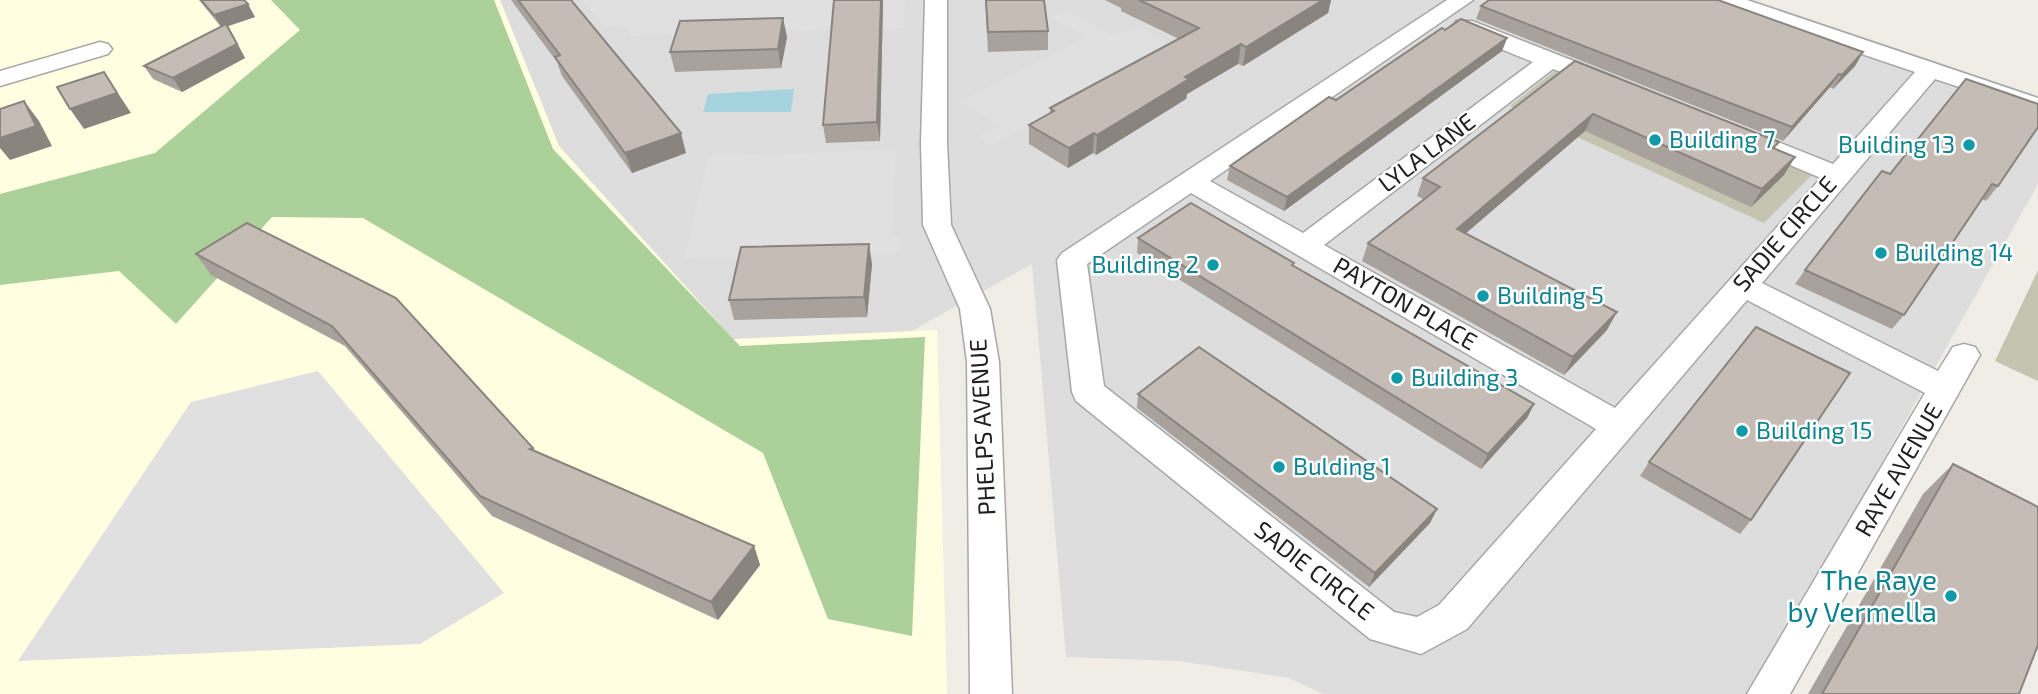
<svg xmlns="http://www.w3.org/2000/svg" width="2038" height="694" viewBox="0 0 2038 694" font-family="'Exo 2',sans-serif">
<style>
.residential{fill:#dedddd}
.education{fill:#fffee0}
.construction{fill:#c5c4b1}
.forest{fill:#acd09a}
.parking{fill:#e0e0e0}
.water{fill:#a6d4de}
.lines{fill:none;stroke-linecap:round;stroke-linejoin:round}
.minor-casing{stroke:#a7a7a7;stroke-width:3}
.minor{fill:#fff;fill-rule:evenodd}
.wall{fill:#a9a29c}
.shaded-wall{fill:#8a847f}
.building{fill:#c5bcb5;stroke:#8a847f;stroke-width:2}
.culture-dot{fill:#0f9aa8;stroke:#fff;stroke-width:2.5}
.labels{text-anchor:middle;stroke-width:5;stroke-linejoin:round;paint-order:stroke}
.culture-label{font-size:24px;fill:#0d838f;stroke:#fff;text-anchor:start}
.street-label{font-size:24px;fill:#202020;stroke:#fff}
.near-culture-label{font-size:28px;fill:#0d838f;stroke:#fff;text-anchor:end}
</style>
<rect width="100%" height="100%" fill="#f0ece6"/>
<path class="residential" d="M476 0H1754L2038 96V184L1752 694H1323L1289 678 1179 661 1066 657 1032 264 872 353 712 350 514 154Z"/>
<path class="education" d="M0 0H500L559 146 733 339 937 330 947 694H0Z"/>
<path class="construction" d="M1557 69 1813 174 1764 223 1510 106Z
M2038 270V381L1995 361Z"/>
<path class="forest" d="M271 0H494L553 149 740 346 925 337 912 636 828 619 763 453 363 218 272 217 176 324 119 271 0 285V194L155 153 300 30Z"/>
<path class="parking" d="M583 0H905L904 28 630 36 628 26 605 27Z
M1066 10 1115 37 1137 26 1176 47 991 146 977 137 998 125 960 101 1086 37 1051 18Z
M896 150 892 235H901L900 252 684 259 709 156Z
M318 371 504 593 420 644 18 661 191 402Z"/>
<path class="water" d="M794 89 791 112H703L708 94Z"/>
<g class="lines">
<g class="minor-casing">
<path id="minor" d="M925 0H947V143L951 225 990 309 999 362 1012 694H970L967 362 960 309 923 225 921 143Z
M1447 0H1473L1210 181 1303 233 1533 62 1456 31 1453 26 1456 21H1472L1617 78 1620 83 1617 88 1608 90 1553 69 1324 245 1615 408 1821 178 1745 146 1741 141 1745 136 1754 133 1763 136 1833 164 1915 72 1717 5 1714 0H1747L2038 98V113L1935 79 1762 283 1938 371 1953 347 1964 344 1975 347 1980 355 1790 694H1747L1925 393 1747 300 1467 629 1421 654 1370 639 1076 401 1072 392 1057 260 1062 253ZM1191 193 1596 429 1439 605 1417 617 1394 612 1104 386 1087 264Z
M100 42 108 44 112 49 108 54 0 86V71Z"/>
</g>
<use href="#minor" class="minor"/>
</g>
<path class="wall" d="M199 0H244L255 17 228 26 245 58 182 92 153 79 144 66 221 27Z
M511 0H571L686 153 632 173 562 76 557 62Z
M834 0H883L880 141 826 143 823 125Z
M985 0H1044L1048 31V50L988 52Z
M1105 0H1331L1328 13 1243 66 1238 64 1187 94 1186 99 1096 155 1093 153 1068 168 1029 144V125L1050 113V108L1179 39 1121 11V8Z
M1481 6 1863 52 1855 66 1833 89 1830 87 1783 141 1476 19Z
M1445 30 1507 38 1502 51 1284 211 1227 180 1230 166 1336 100Z
M787 37 781 68 675 72 670 52Z
M1575 61 1795 157 1784 175 1751 207 1585 131 1466 233 1607 330 1564 375 1362 261 1368 243 1423 199 1417 196 1423 178Z
M1966 79 1998 186 1986 201 1982 199 1904 315 1892 329 1795 284 1805 270 1890 174Z
M247 223 533 448 535 451 754 546 760 565 718 620 492 516 345 346 211 275 196 254Z
M1138 238 1293 266 1534 404 1527 418 1481 469 1137 253Z
M872 264 867 317 734 320 729 300Z
M1138 394 1437 509 1430 523 1369 587 1137 408Z
M1649 462 1751 520 1740 534 1640 476Z
M1953 464 2038 507V649H2036L2019 694H1808L1923 494Z"/>
<path class="shaded-wall" d="M881 0H883L880 141 877 122Z
M1323 0H1331L1328 13 1243 66 1246 47Z
M248 4 255 17 228 26 245 58 182 92 173 78 222 28 214 15Z
M783 18 787 37 781 68 778 49Z
M1507 38 1502 51 1284 211 1287 197Z
M1241 44 1238 64 1187 94 1186 99 1096 155 1097 135 1185 77Z
M1863 52 1855 66 1833 89 1842 75Z
M104 72 131 113 84 129 70 109Z
M1839 74 1830 87 1783 141 1792 127Z
M24 101 39 121 52 146 10 160 0 148V138Z
M1593 114 1585 131 1451 246 1457 229Z
M681 133 686 153 632 173 625 153Z
M1094 133 1093 153 1068 168 1069 148Z
M1795 157 1784 175 1751 207 1762 189Z
M869 244 872 264 867 317 864 297Z
M1617 312 1607 330 1564 375 1573 357Z
M1534 404 1527 418 1481 469 1488 454Z
M1437 509 1430 523 1369 587 1375 573Z
M754 546 760 565 718 620 711 602Z"/>
<path class="building" d="M201 0H244L248 4 214 15Z
M518 0H571L681 133 625 153 555 57 560 55Z
M834 0H881L877 122 823 125Z
M986 0H1044L1048 31 988 32Z
M1139 0H1323L1246 47 1241 44 1185 77 1189 79 1097 135 1094 133 1069 148 1029 125 1054 111 1050 108 1199 28Z
M1489 0H1718L1863 52 1842 75 1839 74 1792 127 1481 6Z
M783 18 778 49 670 52 680 21Z
M1461 19 1507 38 1287 197 1230 166 1329 97 1336 100 1442 28 1445 30Z
M226 24 237 44 173 78 144 66Z
M1575 61 1779 142 1773 148 1795 157 1762 189 1593 114 1457 229 1617 312 1573 357 1368 243 1440 187 1423 178Z
M104 72 117 93 70 109 57 87Z
M1966 79 2038 104V127L1998 186 1992 184 1904 315 1805 270 1882 171 1890 174Z
M24 101 36 126 0 138V109Z
M1191 203 1294 263 1292 265 1534 404 1488 454 1138 238Z
M247 223 396 298 533 448 530 449 754 546 711 602 480 496 332 326 196 254Z
M869 244 864 297 729 300 741 247Z
M1756 327 1850 373 1751 520 1649 462Z
M1199 347 1437 509 1375 573 1138 394Z
M1953 464 2038 507V645L2019 694H1822Z"/>
<g class="culture-dot">
<circle cx="1655" cy="140" r="7"/>
<circle cx="1969" cy="145" r="7"/>
<circle cx="1881" cy="253" r="7"/>
<circle cx="1213" cy="265" r="7"/>
<circle cx="1483" cy="296" r="7"/>
<circle cx="1397" cy="378" r="7"/>
<circle cx="1742" cy="431" r="7"/>
<circle cx="1279" cy="467" r="7"/>
<circle cx="1951" cy="596" r="7"/>
</g>
<g class="labels">
<g class="culture-label">
<text x="1669" y="148">Building 7</text>
<text x="1955" y="153" text-anchor="end">Building 13</text>
<text x="1895" y="261">Building 14</text>
<text x="1199" y="273" text-anchor="end">Building 2</text>
<text x="1497" y="304">Building 5</text>
<text x="1411" y="386">Building 3</text>
<text x="1756" y="439">Building 15</text>
<text x="1293" y="475">Bulding 1</text>
</g>
<g class="street-label">
<text transform="translate(1427 153) rotate(-37)" y="8">LYLA LANE</text>
<text transform="translate(1785 234) rotate(-49)" y="8">SADIE CIRCLE</text>
<text transform="translate(1405 304) rotate(30)" y="8">PAYTON PLACE</text>
<text transform="translate(983 427) rotate(-93)" y="8">PHELPS AVENUE</text>
<text transform="translate(1899 470) rotate(-60)" y="8">RAYE AVENUE</text>
<text transform="translate(1314 571) rotate(38)" y="8">SADIE CIRCLE</text>
</g>
<g class="near-culture-label">
<text x="1937" y="590">The Raye<tspan x="1937" dy="32">by Vermella</tspan></text>
</g>
</g>
</svg>
